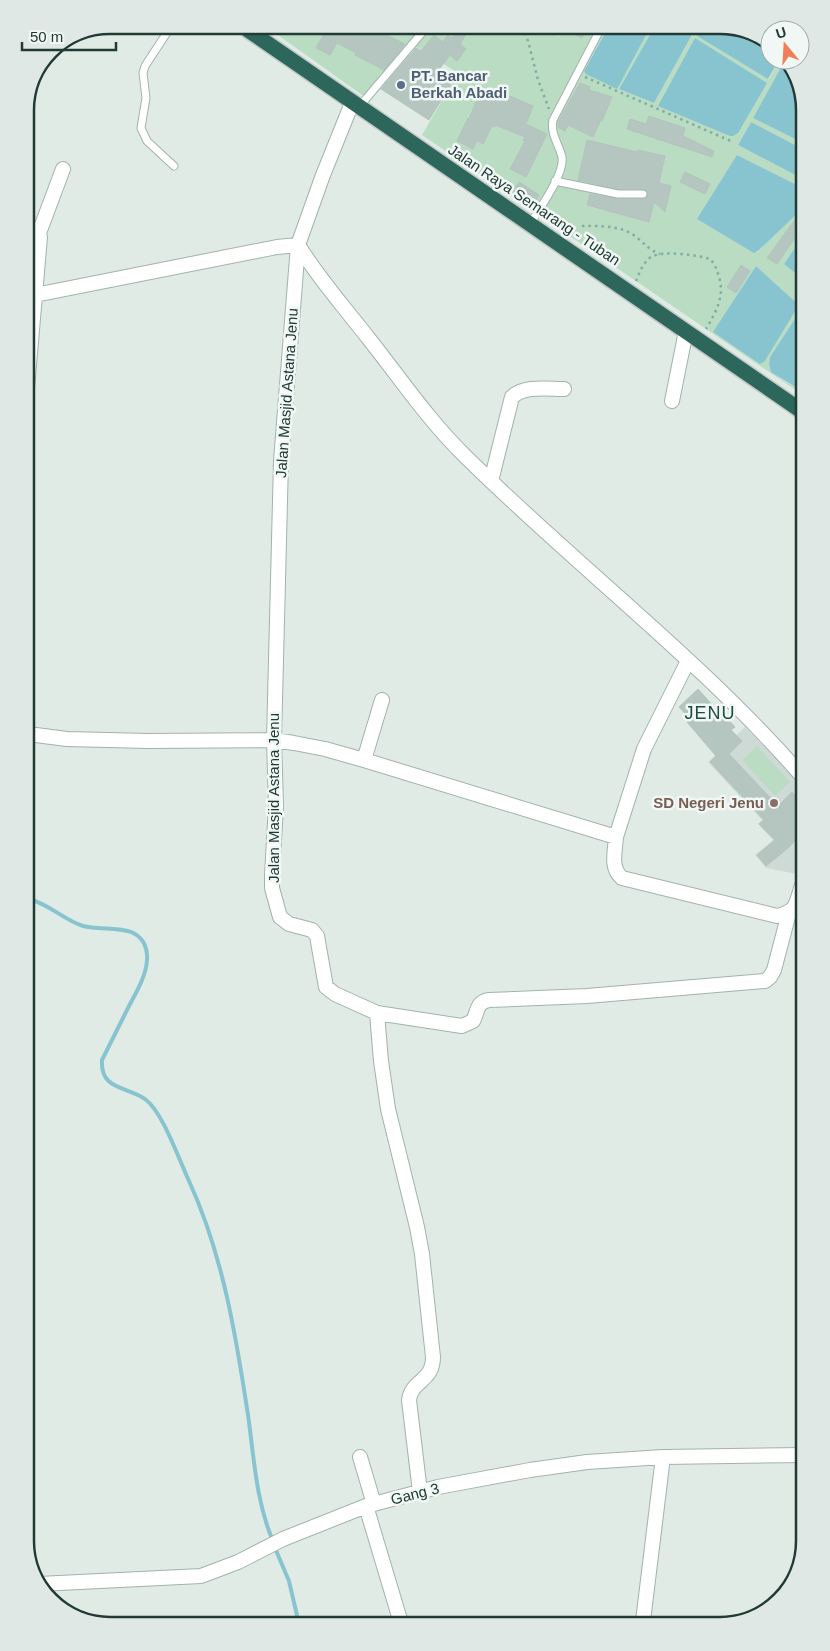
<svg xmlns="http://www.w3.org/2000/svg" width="830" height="1651" viewBox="0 0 830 1651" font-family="Arial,sans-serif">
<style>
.built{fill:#cedad5}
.green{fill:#b9dcc3;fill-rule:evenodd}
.water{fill:#88c4cf}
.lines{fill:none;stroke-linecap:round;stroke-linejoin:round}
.stream{stroke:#88c4cf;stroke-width:4}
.building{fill:#b5c5bf;stroke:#b3c4bd}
.lane-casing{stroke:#a3b2ad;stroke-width:9}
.street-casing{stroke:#a3b2ad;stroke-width:16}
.highway-casing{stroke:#c1c8c6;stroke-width:18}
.path{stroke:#81aea0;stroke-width:2.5;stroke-dasharray:2.5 4;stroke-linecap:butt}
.lane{stroke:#fff;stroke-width:7}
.street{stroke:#fff;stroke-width:14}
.highway{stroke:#2d665b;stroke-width:15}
.service-dot{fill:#5c6f8a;stroke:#f0f7f4;stroke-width:2}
.education-dot{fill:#8d6e63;stroke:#f0f7f4;stroke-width:2}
.labels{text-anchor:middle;stroke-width:5;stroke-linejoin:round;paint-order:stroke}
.service-label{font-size:15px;font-weight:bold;fill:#4e5e75;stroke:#f0f7f4;text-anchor:start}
.street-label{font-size:15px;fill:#213a34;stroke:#f0f7f4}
.education-label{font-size:15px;font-weight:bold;fill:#785e54;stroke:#f0f7f4;text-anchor:end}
.quarter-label{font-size:18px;letter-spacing:1px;fill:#1d4c41;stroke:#f0f7f4}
.rim{fill:none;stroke:#213a34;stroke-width:2.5}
</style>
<rect width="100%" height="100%" fill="#e0ebe6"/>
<path class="built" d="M745 727 802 785V859L797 874 766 868 755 855 773 840 758 824 762 820 708 762Z"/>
<path class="green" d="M697 25H703L697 36 769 79 779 60H785L753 118 799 141V147L751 122 738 145 799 177V186L737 155 757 252 799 212V242L784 264 800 277V311L770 357C767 375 787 382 800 390V393L422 135 458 73 413 45 369 100 271 30 544 27 559 36 565 27 609 26 585 69V73L617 88 651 26H655L619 89 654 103 693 33 680 26H686L694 30ZM756 266 799 305 765 361 714 332Z
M757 746 790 782 775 796 742 760Z"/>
<path class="water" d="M703 25H726L770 42V60H779L768 79 697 36Z
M609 26H651L617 89 586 74 584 71Z
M655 26H680L693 33 654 103 619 89Z
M695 38 767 83 738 133 733 136H730L658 106Z
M785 60 799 78V141L753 118Z
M751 122 799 147V177L738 145Z
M737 155 799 186V212L759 250 754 253 697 219Z
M799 242 800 277 784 264Z
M756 266 799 305 765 361 760 364 713 332Z
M800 311V390L771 372 769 364 770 357Z"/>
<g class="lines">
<path class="stream" d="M29 899C49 904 64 920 83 926 98 930 125 927 135 934 144 939 148 950 147 960 146 976 137 991 129 1006 120 1024 111 1042 102 1060 100 1090 126 1086 145 1099 163 1112 179 1160 189 1181 223 1255 236 1336 248 1415 254 1457 256 1502 273 1541
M275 1548 289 1581 299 1624"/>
</g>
<path class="building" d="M561 27H589L582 38Z
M458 28H470L460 44 466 49 457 61 450 55 435 75 451 84 429 120 381 89 416 48 421 51 434 35 443 42 448 35 452 38Z
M327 29H374L405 44 384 70 355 55 356 53 337 43 330 55 316 48Z
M580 83 590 87 589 90 612 97 602 121 601 120 593 137 568 125 565 131 558 127V122Z
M480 92 507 103 510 96 533 106 526 124 547 134 526 177 510 169 525 141 523 140 525 137 495 125V127L492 126 483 144 477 141 473 149 457 141 468 118 469 119Z
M649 116 685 128 683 136 714 151 712 157 627 129 630 119 646 124Z
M587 140 637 152 638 150 665 156 659 183 671 186 665 212 654 202 649 222 587 205 590 194 617 199H643L647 197 648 194 643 189H619L578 180Z
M685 172 710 184 705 194 680 182Z
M519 182 539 195 533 205 512 193Z
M799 214V232L777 264 767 258Z
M741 265 750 271 736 293 727 287Z
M698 689 722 716 723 714 735 727 731 730 742 741 729 754 778 806 792 792 802 802V833L788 848 766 866 757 855 775 840 759 824 764 820 710 762 716 756 687 722 691 720 679 707Z"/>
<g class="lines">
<g class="lane-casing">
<path id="lane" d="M168 31 145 66 143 73 146 98 141 128 147 141 174 166
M359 107 426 28
M555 181 618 194H643
M531 223C539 209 565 174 562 157 559 144 550 134 553 120L602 26"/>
</g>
<g class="street-casing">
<path id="street" d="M352 103 323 175 298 245 281 461 274 740 276 806 272 875V888L280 917 289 924 312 930 317 936 326 987 335 994 377 1013 381 1061 388 1109 417 1227 422 1254 433 1357C433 1382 412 1379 409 1400L420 1492
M26 229 36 231 40 237 35 295
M39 233 63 169
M26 400 35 295 277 247 298 245C319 279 345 308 369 339 400 378 429 421 465 456 575 565 700 659 802 776
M672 401 686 331
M491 481 512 397C524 385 548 389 564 389
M28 734 67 739 148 741 274 740 294 743 325 749 364 760 616 837C615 852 610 868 622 878L777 916C798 911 796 903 802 885
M364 760 382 700
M616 837 644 749 688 661
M377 1013 462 1026 473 1021C478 1012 476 1002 489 1000L587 996 765 981 770 977 774 970 789 913
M360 1457 374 1504
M366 1506 401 1623
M39 1584 201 1576 238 1562 283 1539 366 1506 438 1487 530 1470 587 1462 663 1457 805 1455
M643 1621 663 1457"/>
</g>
<g class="highway-casing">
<path id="highway" d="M248 30 800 410"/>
</g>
<path class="path" d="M522 27 528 41 538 80 549 109
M585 77 733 142
M582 226C599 226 620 225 635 236 644 243 649 250 660 254
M636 281C639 274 643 262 651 257 664 250 696 255 710 259 715 264 717 270 719 277 725 296 716 312 706 329"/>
<use href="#lane" class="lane"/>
<use href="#street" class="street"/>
<use href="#highway" class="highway"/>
</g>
<circle class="service-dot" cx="401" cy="85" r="5"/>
<circle class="education-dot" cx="774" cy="803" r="5"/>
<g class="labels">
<g class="service-label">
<text x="411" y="81">PT. Bancar<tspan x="411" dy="17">Berkah Abadi</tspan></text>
</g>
<g class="street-label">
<text transform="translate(534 205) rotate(34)" y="5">Jalan Raya Semarang - Tuban</text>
<text transform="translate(287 393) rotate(-86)" y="5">Jalan Masjid Astana Jenu</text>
<text transform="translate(274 798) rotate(-90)" y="5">Jalan Masjid Astana Jenu</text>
<text transform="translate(415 1494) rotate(-14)" y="5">Gang 3</text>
</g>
<g class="education-label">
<text x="764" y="808">SD Negeri Jenu</text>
</g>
<g class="quarter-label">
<text x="710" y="719">JENU</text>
</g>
</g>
<path d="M0 0H830V1651H0ZM110 34H720A76 76 0 0 1 796 110V1541A76 76 0 0 1 720 1617H110A76 76 0 0 1 34 1541V110A76 76 0 0 1 110 34Z" fill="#dfe8e5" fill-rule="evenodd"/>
<path class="rim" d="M110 34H720A76 76 0 0 1 796 110V1541A76 76 0 0 1 720 1617H110A76 76 0 0 1 34 1541V110A76 76 0 0 1 110 34Z"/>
<g transform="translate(785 45) rotate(342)"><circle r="24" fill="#f0f7f4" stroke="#9daba7"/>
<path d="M0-4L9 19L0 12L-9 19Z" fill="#ef7f59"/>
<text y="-8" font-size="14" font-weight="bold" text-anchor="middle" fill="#213a34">U</text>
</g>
<path d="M22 42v8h94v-8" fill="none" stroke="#213a34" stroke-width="2.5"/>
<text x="30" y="42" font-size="15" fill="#213a34" stroke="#f0f7f4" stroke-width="4" paint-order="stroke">50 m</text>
</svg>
